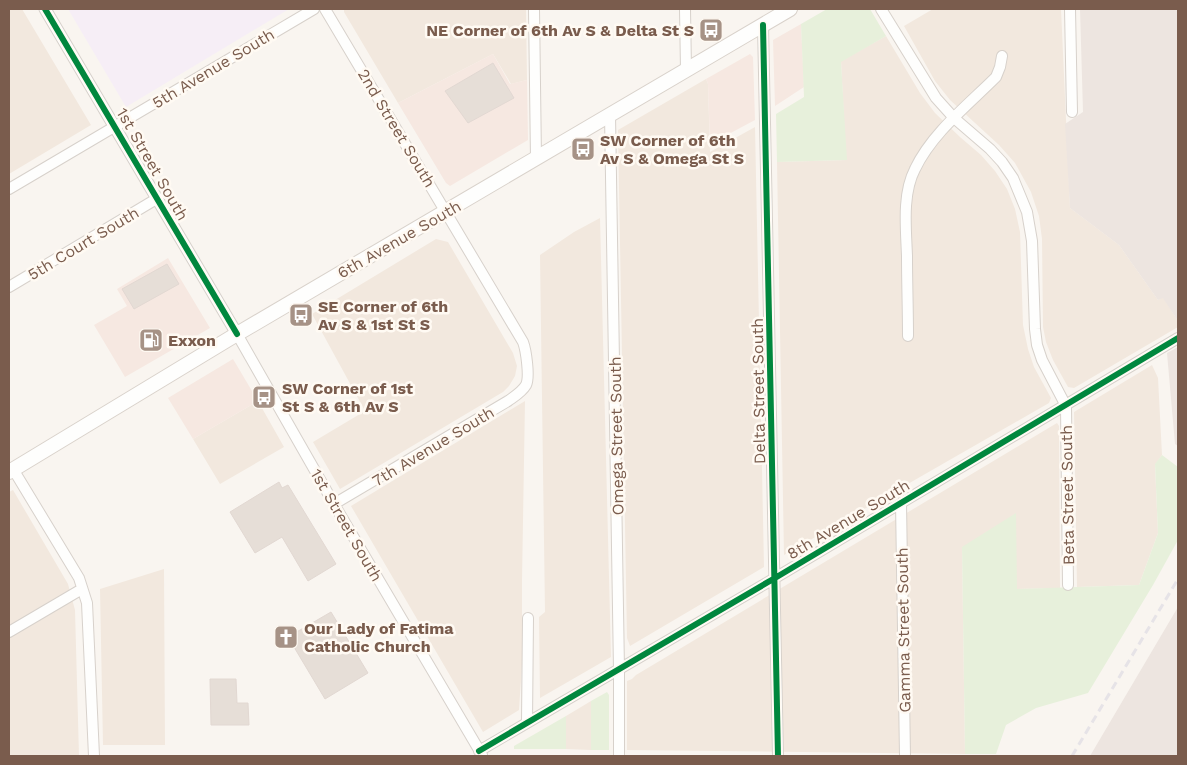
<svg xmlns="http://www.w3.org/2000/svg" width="1187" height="765" viewBox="0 0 1187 765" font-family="'Work Sans',sans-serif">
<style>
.residential{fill:#f2e8de}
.commercial{fill:#f6e8e1}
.industrial{fill:#ede5e0}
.education{fill:#f6eef6}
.green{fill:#e7f0db}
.building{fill:#e6ded7;stroke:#e2d8d2}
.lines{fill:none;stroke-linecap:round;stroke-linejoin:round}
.minor-casing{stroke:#d7d1cb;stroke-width:12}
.tertiary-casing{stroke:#d7d1cb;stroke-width:13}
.secondary-casing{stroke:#d9d2cb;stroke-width:16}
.minor{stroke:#fefefd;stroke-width:10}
.tertiary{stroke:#fefefd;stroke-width:11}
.secondary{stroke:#fefefd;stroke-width:14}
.rail{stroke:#e6e3e7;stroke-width:3;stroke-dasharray:8 5;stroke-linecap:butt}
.cycleway-casing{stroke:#fffaf3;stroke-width:9}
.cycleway{stroke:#00873e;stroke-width:6}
.labels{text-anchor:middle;stroke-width:5;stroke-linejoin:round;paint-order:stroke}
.poi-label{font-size:16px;font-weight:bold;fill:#7a5c4d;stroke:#fffaf3;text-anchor:start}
.street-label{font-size:16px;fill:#7a5c4d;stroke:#fffaf3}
</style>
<rect width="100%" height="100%" fill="#f9f5f0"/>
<path class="residential" d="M9 9H22L91 125 9 174Z
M344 9H526L527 80 511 84 493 54 398 103 344 12Z
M933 9H1061L1070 208 1119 245 1158 300 1163 297 1178 321V327L1074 388 1068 387 1053 360 1046 342 1043 327 1042 239 1039 216 1031 192 1015 163 999 145 950 100 935 81 904 26Z
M886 36 920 93 935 113 960 137 981 155 995 171 1007 189 1015 209 1020 232 1023 325 1028 349 1034 367 1051 398 1049 403 784 555 777 162 846 160 841 61Z
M706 79 708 84 710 152 755 127 764 567 630 646 627 638 618 130Z
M600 218 611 657 540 698 539 617 545 612 540 255 574 232Z
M436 239 448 242 513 353 517 366 515 376 509 386 503 392 340 489 313 442 365 411 312 314Z
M1152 365 1158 378 1162 455 1155 465 1158 533 1139 585 1077 587 1074 412Z
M258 401 284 447 220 484 193 439Z
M525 401 522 581V664L519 710 483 732 351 506Z
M1057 423 1059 426 1060 588 1017 589 962 548 965 754 627 750V681L632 679 636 675Z
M13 490 68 584 75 610 79 756H9V492Z
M164 569 165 745H103L100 589Z
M591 701V750L566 749V716Z"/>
<path class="commercial" d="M801 24 804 87 775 106 773 40Z
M493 54 510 84 527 80 528 140 450 186 446 183 398 103Z
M750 54 753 57 755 120 710 144 708 84 706 79Z
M168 258 210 328 125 377 94 325 127 306 117 289Z
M233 359 258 401 193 439 168 398Z"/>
<path class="industrial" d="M1080 9H1178V321L1163 298 1158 300 1119 245 1070 208 1065 124 1083 112Z
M1178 347V446L1175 444 1167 353Z
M1178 607V756H1090Z"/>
<path class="education" d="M68 9H289L126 107Z"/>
<path class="green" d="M827 9H870L886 36 841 62 847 160 777 162 776 114 804 97 801 24Z
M1162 455 1178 467V540L1153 585 1088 693 1036 708 1006 725 996 754H965L962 547 1016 513 1017 589 1139 585 1158 533 1155 464Z
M607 692 609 695V750H591V701Z
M566 716V749H514V746Z"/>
<path class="building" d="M493 63 514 98 468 123 445 91Z
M167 264 179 284 134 309 122 289Z
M279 482 282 488 288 485 336 564 308 581 282 537 255 553 230 512Z
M331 612 368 673 325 699 288 637Z
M210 679H236L237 703H248L249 725H211Z"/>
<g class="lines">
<g class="minor-casing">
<path id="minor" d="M325 9 523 342C526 350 530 377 526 385 522 392 515 396 508 401L334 504
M534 9 536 159
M685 9 686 70
M881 9 936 98 954 118 990 149 1002 162 1013 178 1027 212 1032 241 1035 329 1037 345 1042 360 1066 406 1068 585
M1070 9 1072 112
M763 25 778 756
M610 115 619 670V756
M9 189 314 9
M9 287 158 198
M237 334 334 504 482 755
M908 336C908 309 907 283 907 256 906 228 902 194 915 169 932 133 968 105 996 77L1000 67 1002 56
M13 469 79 578 87 603 94 756
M901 503 905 756
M9 632 82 589
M527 722 528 618
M479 751 775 578 1178 338"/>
</g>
<g class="tertiary-casing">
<path id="tertiary" d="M45 9 237 334"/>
</g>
<g class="secondary-casing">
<path id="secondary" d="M9 472 237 334 790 9"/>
</g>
<use href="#minor" class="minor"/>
<use href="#tertiary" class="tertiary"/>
<use href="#secondary" class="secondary"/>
<path class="rail" d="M1072 756 1178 579"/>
<g class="cycleway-casing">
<path id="cycleway" d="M45 9 237 334
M763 25 778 756
M479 751 775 578 1178 338"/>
</g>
<use href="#cycleway" class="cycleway"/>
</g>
<defs>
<g id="bus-square" transform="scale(1.25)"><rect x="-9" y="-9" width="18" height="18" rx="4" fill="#a69286" stroke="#fffaf3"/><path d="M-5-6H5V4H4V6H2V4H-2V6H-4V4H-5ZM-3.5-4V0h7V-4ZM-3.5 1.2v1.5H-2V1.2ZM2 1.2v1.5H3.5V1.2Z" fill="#fff"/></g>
<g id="fuel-square" transform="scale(1.25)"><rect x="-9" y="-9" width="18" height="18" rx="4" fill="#a69286" stroke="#fffaf3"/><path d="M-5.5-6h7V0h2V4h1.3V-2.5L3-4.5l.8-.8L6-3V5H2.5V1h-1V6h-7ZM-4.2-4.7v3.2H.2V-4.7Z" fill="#fff"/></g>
<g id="church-square" transform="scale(1.25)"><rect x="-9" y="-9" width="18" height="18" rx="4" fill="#a69286" stroke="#fffaf3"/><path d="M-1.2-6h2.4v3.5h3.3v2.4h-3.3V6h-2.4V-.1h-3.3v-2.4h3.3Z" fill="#fff"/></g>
</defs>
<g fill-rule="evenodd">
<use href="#bus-square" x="711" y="30"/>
<use href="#bus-square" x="583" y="149"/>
<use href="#bus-square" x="301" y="315"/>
<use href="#fuel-square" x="151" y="340"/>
<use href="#bus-square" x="264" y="397"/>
<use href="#church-square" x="286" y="637"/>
</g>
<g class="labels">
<g class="poi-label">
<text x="694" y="36" text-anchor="end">NE Corner of 6th Av S &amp; Delta St S</text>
<text x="600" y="146">SW Corner of 6th<tspan x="600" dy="18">Av S &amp; Omega St S</tspan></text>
<text x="318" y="312">SE Corner of 6th<tspan x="318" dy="18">Av S &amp; 1st St S</tspan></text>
<text x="168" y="346">Exxon</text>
<text x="282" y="394">SW Corner of 1st<tspan x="282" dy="18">St S &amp; 6th Av S</tspan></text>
<text x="304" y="634">Our Lady of Fatima<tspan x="304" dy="18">Catholic Church</tspan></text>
</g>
<g class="street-label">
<text transform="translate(213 68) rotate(-31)" y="6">5th Avenue South</text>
<text transform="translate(397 128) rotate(59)" y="6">2nd Street South</text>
<text transform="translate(153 164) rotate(60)" y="6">1st Street South</text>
<text transform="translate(399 239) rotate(-30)" y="6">6th Avenue South</text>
<text transform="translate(83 243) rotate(-31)" y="6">5th Court South</text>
<text transform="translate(758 391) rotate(-91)" y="6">Delta Street South</text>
<text transform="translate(616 436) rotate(-91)" y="6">Omega Street South</text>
<text transform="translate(433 446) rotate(-31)" y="6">7th Avenue South</text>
<text transform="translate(1067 495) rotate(-91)" y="6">Beta Street South</text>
<text transform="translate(848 519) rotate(-31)" y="6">8th Avenue South</text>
<text transform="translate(347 525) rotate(60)" y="6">1st Street South</text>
<text transform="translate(903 630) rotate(-91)" y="6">Gamma Street South</text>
</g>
</g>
<rect width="1187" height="765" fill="none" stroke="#7a5c4d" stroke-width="20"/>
</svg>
